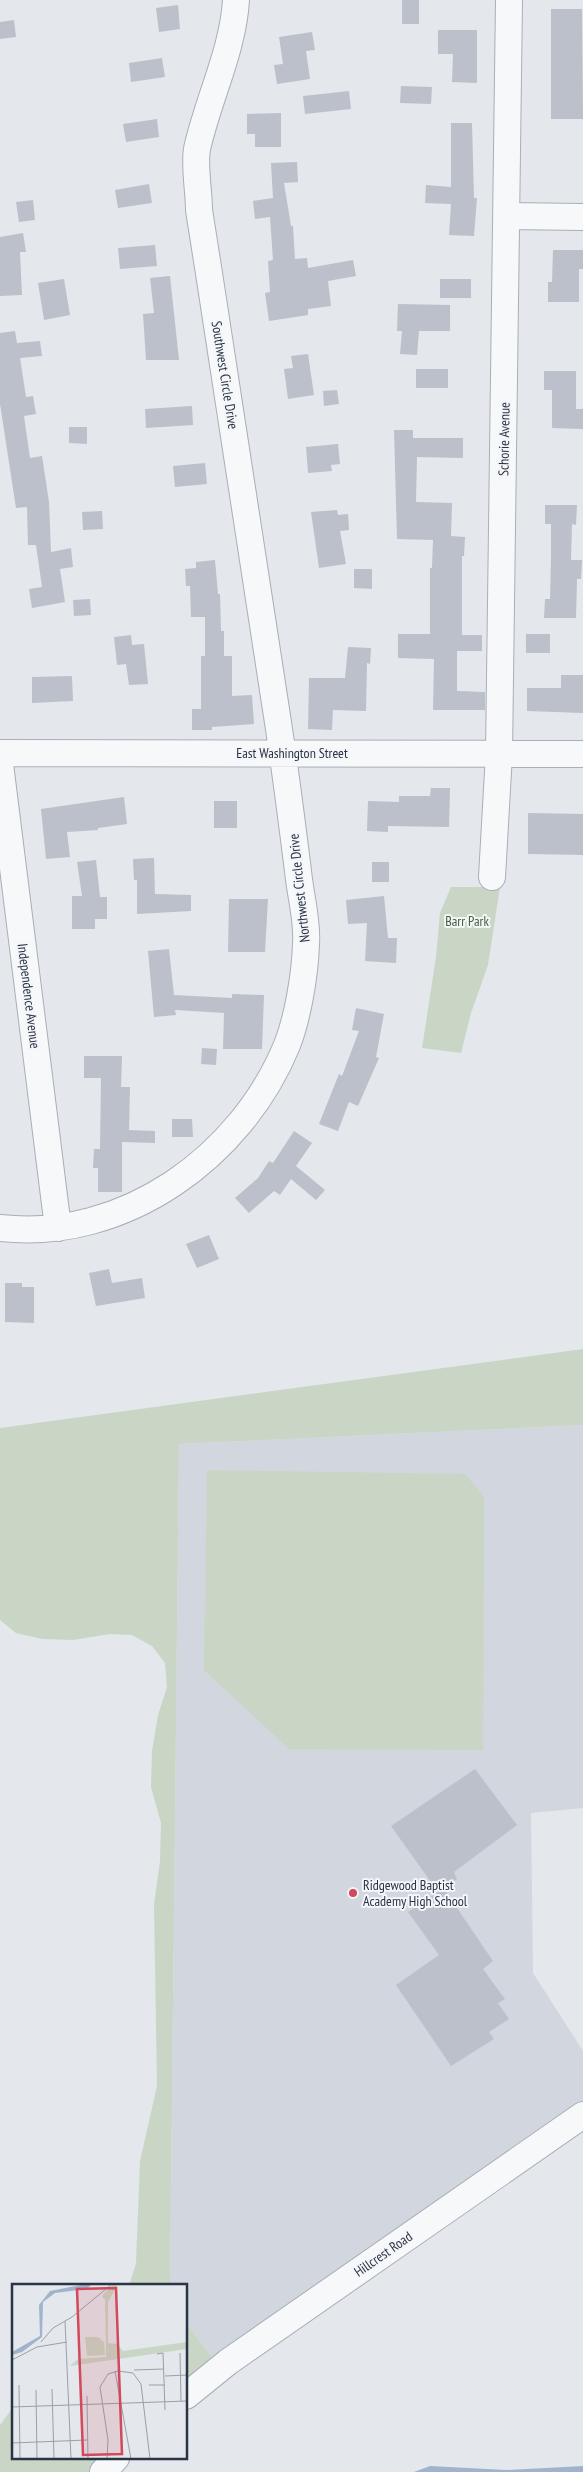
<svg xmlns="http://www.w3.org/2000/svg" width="583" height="2472" viewBox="0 0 583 2472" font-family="'PT Sans Narrow',sans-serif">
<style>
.built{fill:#d2d6de}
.green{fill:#c9d6c5}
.water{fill:#9fb4cc}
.building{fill:#bbc0ca}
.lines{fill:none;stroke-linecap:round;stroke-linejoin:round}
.minor-casing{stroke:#a9aeb7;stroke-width:28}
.minor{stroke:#f7f8fa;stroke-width:26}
.poi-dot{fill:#d1495b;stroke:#f4f6f9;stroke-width:2}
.labels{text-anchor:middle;stroke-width:4;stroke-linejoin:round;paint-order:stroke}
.street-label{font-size:14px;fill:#2b3445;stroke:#f4f6f9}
.park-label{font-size:14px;fill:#3f6138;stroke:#f4f6f9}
.poi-label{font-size:14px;fill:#2b3445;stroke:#f4f6f9;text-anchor:start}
.inset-road{fill:none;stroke:#9a9fa9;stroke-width:1}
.view{fill:#d1495b;fill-opacity:0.15;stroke:#d1495b;stroke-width:2.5}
.inset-edge{fill:none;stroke:#2b3445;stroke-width:2.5}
</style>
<rect width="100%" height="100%" fill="#e4e7ec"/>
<path class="built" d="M583 1425V1808L531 1813 533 1973 583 2051V2101L212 2357 186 2323V2286H170L179 1444Z"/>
<path class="green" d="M451 887H500L488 965 471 1013 461 1053 422 1048 436 957 440 913Z
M583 1349V1425L179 1444 170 2286H129L136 2263 140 2161 157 2086 154 1904 160 1861 161 1823 151 1787 152 1751 158 1715 167 1687 165 1663 152 1646 132 1635 110 1634 73 1640 42 1639 16 1633 0 1620V1428Z
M207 1470 465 1474 484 1497 483 1750 289 1749 204 1670Z
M186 2323 212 2357 206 2370 186 2387Z
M14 2406V2458H106L90 2472H0V2425Z"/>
<path class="water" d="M430 2466 506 2470 583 2466V2472H414Z"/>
<path class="building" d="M402 0H419V24H402Z
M178 5 180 29 159 32 156 8Z
M551 9H582L583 119H551Z
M14 20 16 37 0 39V22Z
M438 30H477V83L452 82 453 54H438Z
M312 32 315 50 306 51 310 79 277 84 274 65 283 64 279 37Z
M162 58 165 77 131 82 129 63Z
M401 86 432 87 431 104 400 103Z
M349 91 351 109 305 114 303 96Z
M281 113V147H255V134H247V114Z
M157 119 159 137 126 142 123 124Z
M451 123H472L474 198H477L474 236 449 235 451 204 425 203 426 185 451 187Z
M297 162 298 182 284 183 291 226H293L295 259 307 258 308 268 353 260 356 276 328 281 331 306 308 309V315L269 321 265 293 270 292 268 261 273 260 270 217 255 219 253 201 273 198 271 163Z
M149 184 152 203 118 208 115 190Z
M33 200 35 220 19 222 16 202Z
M23 233 26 252H20L22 295 0 296V237Z
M155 245 157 266 120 269 118 248Z
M553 250H583V269H579V302H548V282H552Z
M170 276 179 360H146L143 314 154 313 150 278Z
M64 279 70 315 44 320 38 283Z
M440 279H471V298H440Z
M398 304 450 305V331H419L417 355 400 354 402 331H397Z
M15 331 17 343 40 341 42 356 20 358 26 397 33 396 36 414 24 416 30 458 42 456 49 502 51 552 71 548 73 567 60 569 65 602 32 608 29 589 42 587 36 545H28L27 507 16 508 0 404V333Z
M308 354 314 395 288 399 284 369 293 368 291 356Z
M416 369H448V388H416Z
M544 371H576V409H583V429L552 428V390H544Z
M337 390 339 404 324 406 323 391Z
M192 406 193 425 146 428 145 409Z
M69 427H87V444L69 443Z
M394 430H413V438H463V458L417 457 416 502 452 503 451 536 465 537 464 556H462V635H482V651H457V691L485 692V710H433L434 659 398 658V634H430V568H432L433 540 397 539Z
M338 444 340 464 331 465 332 471 308 473 306 447Z
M205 463 207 484 175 487 173 466Z
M545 505H577L576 525 572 524 571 560H582L581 579H577L576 618H544L545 599H550L551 559V524H545Z
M337 510 338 515 348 514 349 530 340 531 346 564 319 568 311 512Z
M102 511 103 529 83 530 82 512Z
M215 560 218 594H220L221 631H224V656H232V696L252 695 254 724 212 727V730H192V709H201V656H205V617H191L190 586H186L185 569 196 568V562Z
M354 569H372V589L354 588Z
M90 599 91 615 74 616 73 600Z
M526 634H550V653H526Z
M131 635 132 645 144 644 148 684 129 685 126 664 117 665 114 637Z
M348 647 371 648 370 664 367 663 366 711 333 710 332 730 308 729 309 678H345Z
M561 675H583V713L527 711V688H561Z
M72 676 73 701 32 703V677Z
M431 788H450L449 827 388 826V832L367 831 368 801 399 802V796H430Z
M124 797 127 824 98 828V830L67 832 70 857 46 859 41 809Z
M214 801H237V828H214Z
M528 813 583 814V855L528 854Z
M154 858 155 894 191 895V911L137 914V880H134L133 859Z
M96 860 100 897H107V919H95V929H72V896H82L77 862Z
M372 862H389V882H372Z
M384 896 388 938H397L396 963 365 961 367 923 348 924 346 900Z
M229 899H268L265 952H228Z
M169 949 174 995 232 998V994L264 995 262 1049H223L224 1013 175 1010 176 1015 154 1017 148 951Z
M356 1008 384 1014 376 1057 379 1058 358 1106 349 1102 338 1131 319 1124 339 1074 342 1076 359 1031 352 1030Z
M202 1048 217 1049 216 1065 201 1064Z
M84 1056H122L121 1087H130L129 1130 155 1131V1143L122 1142V1192H98V1168H93L94 1149H100L101 1078H84Z
M172 1119H192L193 1137H172Z
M294 1131 312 1143 296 1166 325 1190 316 1200 291 1179 280 1195 274 1191 249 1213 235 1198 258 1178 269 1161 273 1163Z
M209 1235 219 1259 197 1268 186 1244Z
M109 1269 112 1283 142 1278 145 1298 96 1306 89 1273Z
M5 1283H22V1287H34V1323L5 1322Z
M475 1769 517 1825 454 1872 457 1879 444 1889 493 1961 483 1969 505 1999 498 2003 509 2019 489 2032 494 2039 451 2066 396 1985 439 1955 408 1912 438 1892 391 1826Z"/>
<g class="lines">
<g class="minor-casing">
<path id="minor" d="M507 216 583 217
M0 753 583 754
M0 764 58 1228
M492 877 499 754 509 0
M0 1228C124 1242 241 1157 287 1045 298 1017 305 974 306 944 308 921 300 894 298 871 291 815 284 759 275 703 250 538 225 374 199 210 199 192 194 165 197 149 208 99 233 51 236 0
M186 2396 228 2362 583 2115
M103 2472 116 2458"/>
</g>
<use href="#minor" class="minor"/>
</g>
<circle class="poi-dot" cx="353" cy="1893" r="5"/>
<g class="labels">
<g class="street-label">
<text transform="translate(225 375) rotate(81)" y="5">Southwest Circle Drive</text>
<text transform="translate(504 439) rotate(-89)" y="5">Schorie Avenue</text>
<text x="292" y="758">East Washington Street</text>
<text transform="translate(299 888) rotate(-96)" y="5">Northwest Circle Drive</text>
<text transform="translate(29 996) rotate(83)" y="5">Independence Avenue</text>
<text transform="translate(383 2254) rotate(-35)" y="5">Hillcrest Road</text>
</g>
<g class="park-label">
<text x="467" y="926">Barr Park</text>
</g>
<g class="poi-label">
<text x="363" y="1890">Ridgewood Baptist<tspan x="363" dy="16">Academy High School</tspan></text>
</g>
</g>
<g transform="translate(12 2284)">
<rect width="175" height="175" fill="#e4e7ec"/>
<path d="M101 0H106L96 18V59L105 60 111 67 175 58V65L58 82 66 75 94 73 93 16 90 12ZM73 53H86L92 58 93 71 75 72Z" fill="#c9d6c5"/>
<path d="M74 0H80L75 5 43 9 31 18 30 53 10 68 0 71V68L28 52 27 21 38 7Z" fill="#9fb4cc"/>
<path class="inset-road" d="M53 37 59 175M29 58 41 44 60 33 100 0M168 69 169 117M145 70 151 69 153 126M0 76 25 63 55 58M122 86 152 85M103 87 119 175M153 92 175 91M7 101 8 175M137 101H153M40 105 42 175M24 106 25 175M75 112 76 175M0 123 175 117M0 159 75 156M95 175 96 156 88 103 96 90 106 87 121 89 129 100 138 175"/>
<path class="view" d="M104 4 110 170 71 171 65 5Z"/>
<rect width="175" height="175" class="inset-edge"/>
</g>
</svg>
